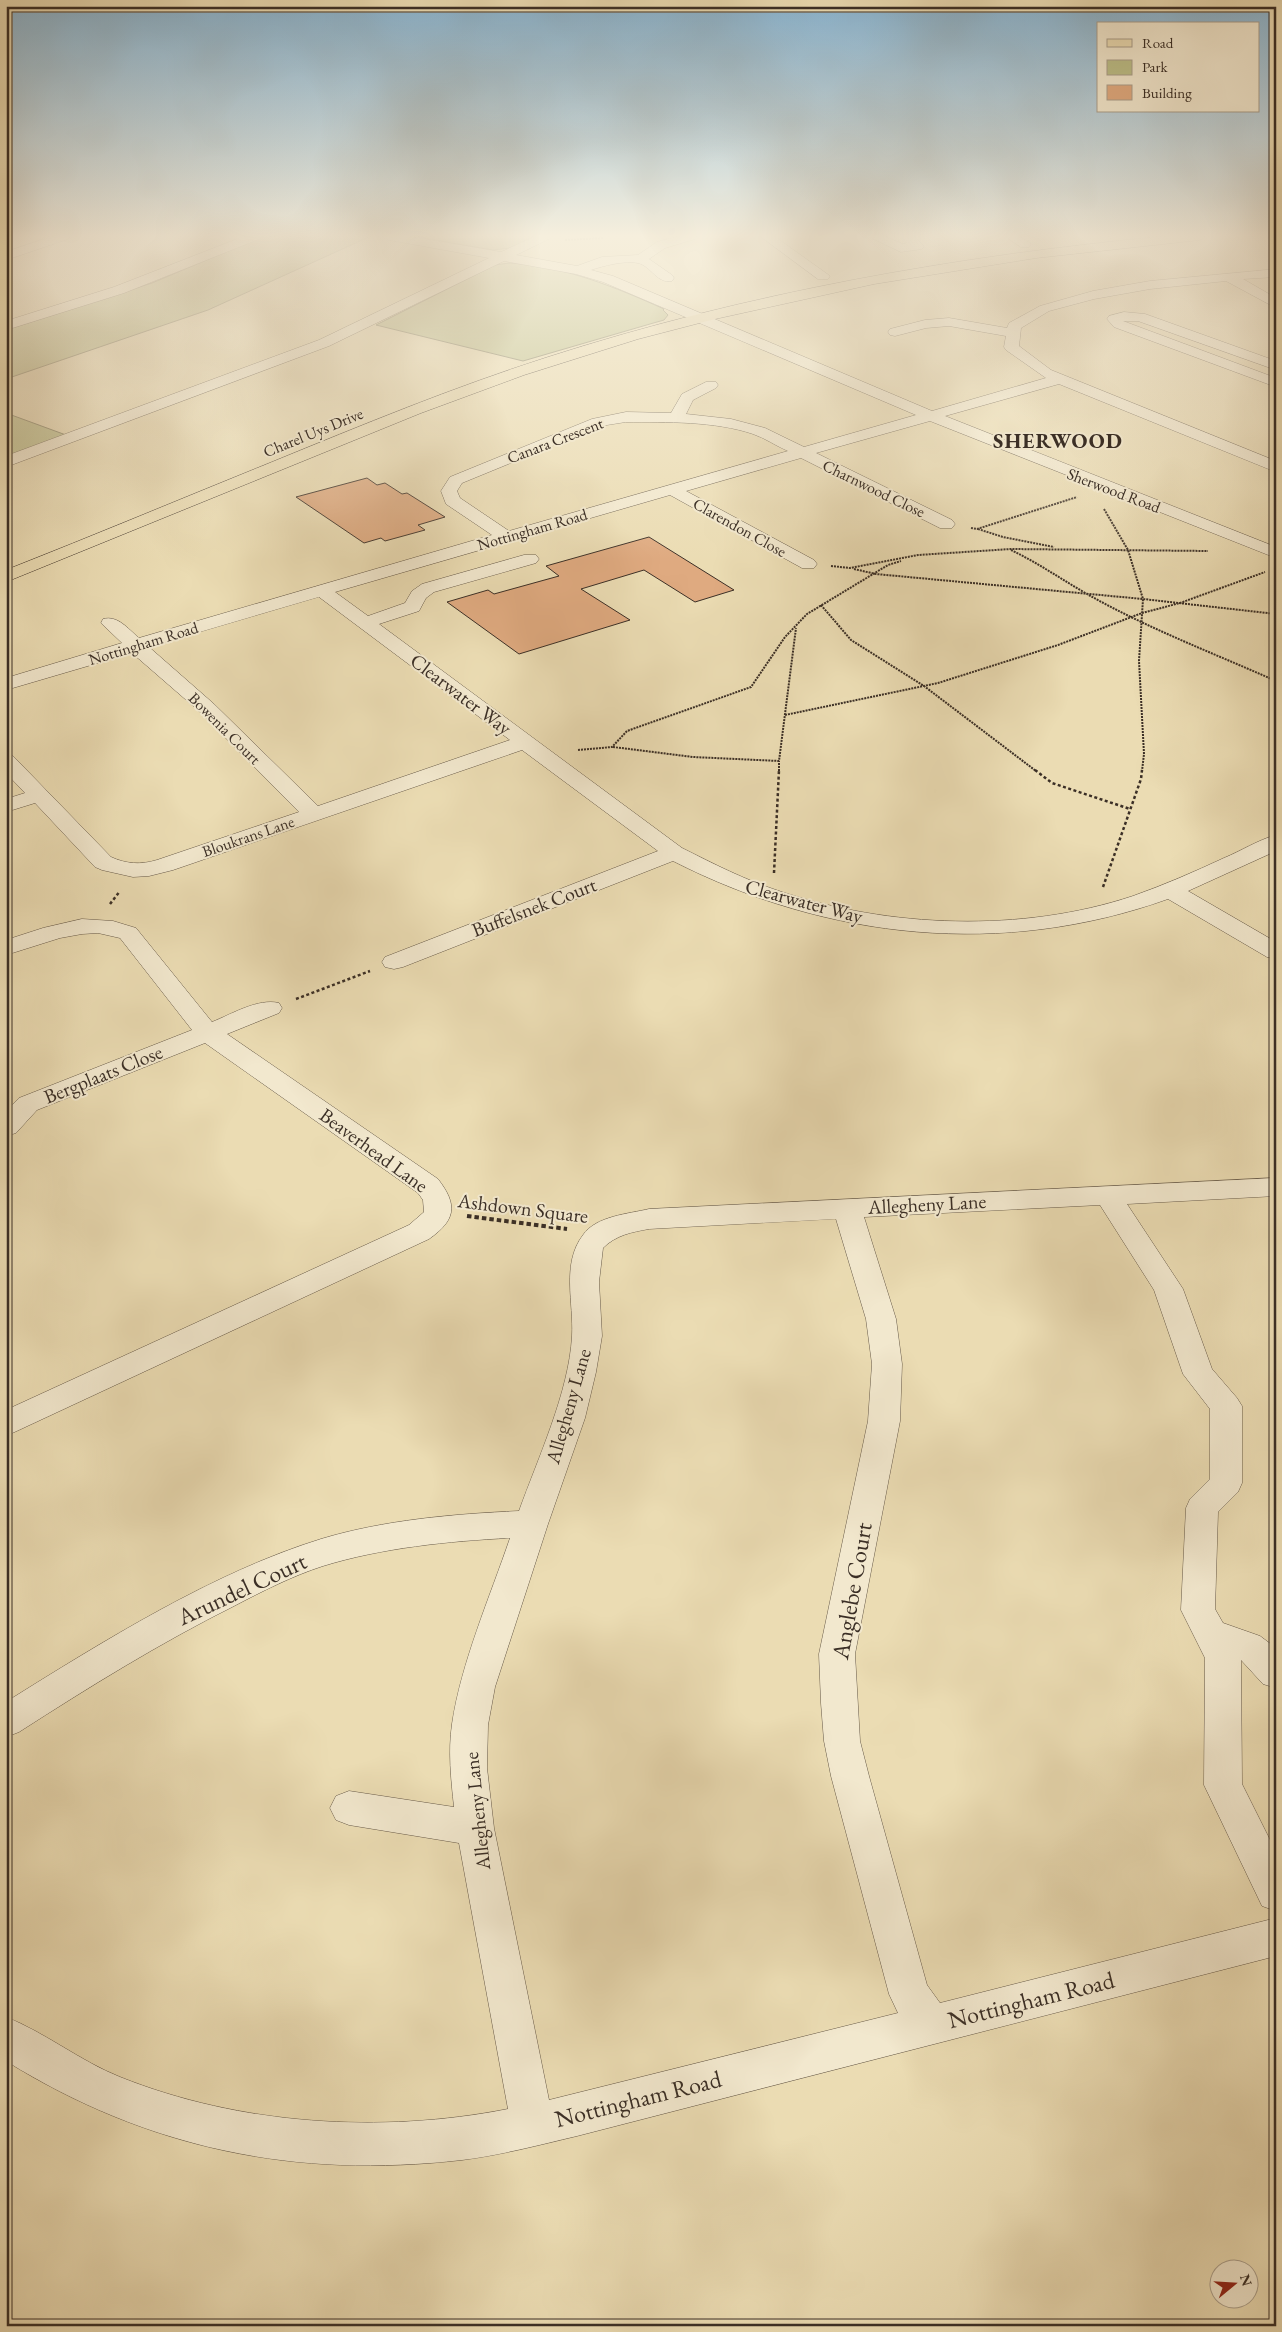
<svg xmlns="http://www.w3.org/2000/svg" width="1282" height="2332" viewBox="0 0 1282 2332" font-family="'EB Garamond',serif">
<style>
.green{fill:#bcbf89;stroke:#7c7758}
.building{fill:#dfaa80;stroke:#3b2f26}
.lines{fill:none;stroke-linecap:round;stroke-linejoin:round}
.minor-casing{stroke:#675a49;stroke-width:1}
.major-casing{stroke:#3b2f26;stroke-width:1}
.path-far2{stroke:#3b2f26;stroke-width:2;stroke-dasharray:2 1;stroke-linecap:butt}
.path-far1{stroke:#3b2f26;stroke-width:2.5;stroke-dasharray:3 2.5;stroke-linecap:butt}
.path{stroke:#3b2f26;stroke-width:4;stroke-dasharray:4.5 3;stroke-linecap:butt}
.minor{fill:#f2e8ce;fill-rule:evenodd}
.major{fill:#ebdcb3;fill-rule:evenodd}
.labels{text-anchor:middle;stroke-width:4;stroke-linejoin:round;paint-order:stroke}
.far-street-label{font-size:16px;fill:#3b2f26;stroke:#f2e8ce}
.street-label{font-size:20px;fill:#3b2f26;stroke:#f2e8ce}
.far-district-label{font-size:21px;font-weight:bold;letter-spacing:1px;fill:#3b2f26;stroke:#f2e8ce}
.near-street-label{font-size:24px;fill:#3b2f26;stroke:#f2e8ce}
</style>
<rect width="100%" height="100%" fill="#ebdcb3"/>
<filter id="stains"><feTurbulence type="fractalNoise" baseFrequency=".004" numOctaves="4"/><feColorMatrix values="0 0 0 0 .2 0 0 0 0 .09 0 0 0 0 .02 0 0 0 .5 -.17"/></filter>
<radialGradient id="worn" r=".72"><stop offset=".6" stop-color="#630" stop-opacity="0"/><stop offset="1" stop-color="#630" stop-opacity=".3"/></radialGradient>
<path class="green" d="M264 236H371L208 310 6 379V330L152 283Z
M412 236H536L510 248 493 250Z
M509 263C564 266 615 287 664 309L663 310 668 315 664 320 650 324 523 361 376 325 495 265Z
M6 413 66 435 6 457Z"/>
<path class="building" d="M367 478 377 485 385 483 402 494 407 493 445 517 418 525 425 530 385 541 381 538 364 543 296 497Z
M649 537 734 590 695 602 644 570 581 589 630 620 519 654 447 602 488 590 494 594 559 576 546 566Z"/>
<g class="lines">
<g class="minor-casing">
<path id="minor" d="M53 236H70L68 239 6 260V252Z
M245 236H261L259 239 124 293 6 330V321L114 287Z
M383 236H407L501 252 536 236H551L549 239 516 255 577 266 602 257 638 255 657 242 679 236H697L695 239 665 248 649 259 672 275 674 278 672 281C657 284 651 266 638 263 626 260 602 266 591 270L613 276 932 411 1046 378 1006 350 1004 347 1006 336 949 326 926 328 895 336 890 335 888 332 890 329 925 320 949 318 1007 328 1009 323 1040 306 1093 291 1150 281 1276 269V277L1243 279 1276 298V308L1226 281 1150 289 1094 299 1049 311 1021 328 1019 346 1051 370 1276 461V472L1059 384 945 416 1276 547V558L930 421 816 453 952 520 955 524 952 528H940L801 458 686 491 814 560 817 564 814 568H802L670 495 335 592 368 616 405 603 412 591 422 584 524 555H536L539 559 536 563 434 592 426 598 419 611 379 624 682 848C714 864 745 880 779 891 889 928 1022 933 1133 896 1164 885 1194 872 1224 858 1241 851 1258 840 1276 835V851L1188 891 1276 942V959L1267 957 1168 899C1003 958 828 940 673 861L403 967 394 969 385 967 382 962 385 957 658 851 522 750 173 870 149 876 133 877 102 870 95 867 35 803 6 812V799L25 793 6 773V754L13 756 111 857C126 864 141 865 157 860L299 812 200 712 132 653 6 690V678L122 643 101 623 103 619C118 615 128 629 139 638L492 535 446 504 441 491 450 477 592 419 626 412 671 413 682 394 706 382H716L718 385 716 388 693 400 686 414 731 419 765 428 804 447 916 415 603 282 576 274 504 261 329 346 6 467V456L319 340 489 258 389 240ZM626 422C666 422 715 421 753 434 765 438 776 446 788 451L509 531 460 498 457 491 462 483 601 426ZM319 597 510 740 318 806 214 704 149 647Z
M760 236H774L830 276 828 279H818Z
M868 236H883L903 244 907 243 900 236H913L924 246 922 249 901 252Z
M1005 236H1019L1031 244 1029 247H1021Z
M1124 312 1145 314 1276 361V370L1138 321H1123L1276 378V387L1114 327 1107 319 1109 316Z
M82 919 113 921 136 928 212 1022C232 1014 258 998 279 1003L282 1008 279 1013 227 1034 438 1179C458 1205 456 1220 429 1239L6 1436V1410L409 1225 424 1212 423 1200 418 1193 205 1043 37 1110 16 1133 6 1136V1111L19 1098 192 1030 120 938 98 933 82 934 60 938 6 955V940L43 928Z
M1276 1178V1196L1127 1204 1183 1289 1212 1369 1237 1398 1242 1406V1483L1238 1492 1218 1512 1215 1609 1223 1623 1260 1636 1276 1648V1688L1263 1684 1241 1660 1242 1784 1276 1852V1911L1262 1906 1204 1785 1205 1658 1181 1610 1186 1508 1190 1499 1210 1479V1409L1183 1374 1154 1290 1100 1205 864 1217 896 1319 902 1364 900 1421 855 1654 860 1741 869 1776 927 1985 940 2003 1276 1918V1956L577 2136C539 2145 501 2155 462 2160 296 2179 148 2149 6 2061V2017C46 2033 80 2061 120 2077 240 2125 381 2134 508 2109L459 1843 349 1825 336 1820 330 1808 336 1796 349 1791 454 1807C451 1779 448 1752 452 1724 461 1663 490 1597 510 1538 449 1541 381 1548 323 1566 292 1576 263 1591 234 1606 160 1643 89 1687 19 1732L6 1737V1702C102 1642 214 1572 321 1539 384 1520 454 1514 519 1511 538 1458 569 1392 572 1336 574 1303 561 1264 583 1235 596 1216 628 1214 649 1209ZM836 1219 866 1319 872 1364 868 1421 819 1654 821 1703 824 1741 831 1776 889 1994 898 2013 549 2100 494 1828 487 1768 488 1725 495 1687 548 1524 585 1418 596 1372 602 1336 599 1282 603 1248C616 1235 632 1232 649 1229Z"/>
</g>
<g class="major-casing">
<path id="major" d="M1166 236H1206L1200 240 1036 258 874 284 715 319 638 339 524 375 421 413 6 582V570C95 535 183 498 272 462 362 425 452 388 545 358 746 293 956 256 1166 236Z"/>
</g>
<path class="path-far2" d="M565 240 603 238
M1104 509 1128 550 1143 599 1139 661 1144 754 1142 771
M971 528 977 529 1077 497
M978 529 1003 537 1054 547
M1011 550C1038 563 1061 579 1087 594 1147 628 1213 653 1276 681
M831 566 850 568 918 555 1011 549 1208 551
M854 569 876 574 1143 599 1276 614
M821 605 851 640 924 686 1036 771
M785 715 938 683 1058 645 1142 613 1180 603 1265 572
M613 747 693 757 779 761 796 628
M578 750 612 747 627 731 751 687 785 637 807 614 888 565 901 561
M779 771V761"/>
<path class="path-far1" d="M1035 770 1052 783 1130 809
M774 873 779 770
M1103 887 1141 779 1142 770
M110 904 120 891
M296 999 370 971"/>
<path class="path" d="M467 1216 567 1229"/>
<use href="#minor" class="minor"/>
<use href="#major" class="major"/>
</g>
<linearGradient id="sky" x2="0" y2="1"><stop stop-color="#89b6d4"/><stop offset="0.42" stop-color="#f6efdd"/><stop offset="1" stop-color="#f6efdd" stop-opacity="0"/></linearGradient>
<rect width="1282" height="562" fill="url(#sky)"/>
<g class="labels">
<g class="far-street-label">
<text transform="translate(313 432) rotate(-22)" y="6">Charel Uys Drive</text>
<text transform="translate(555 440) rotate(-21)" y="6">Canara Crescent</text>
<text transform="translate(874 488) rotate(26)" y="6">Charnwood Close</text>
<text transform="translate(1114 490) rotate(21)" y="6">Sherwood Road</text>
<text transform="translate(740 527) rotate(29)" y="6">Clarendon Close</text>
<text transform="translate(532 529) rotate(-16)" y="6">Nottingham Road</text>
<text transform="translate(143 643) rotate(-17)" y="6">Nottingham Road</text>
<text transform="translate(225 728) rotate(45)" y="6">Bowenia Court</text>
<text transform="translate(248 836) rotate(-19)" y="6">Bloukrans Lane</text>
</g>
<g class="street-label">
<text transform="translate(461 694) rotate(37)" y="7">Clearwater Way</text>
<text transform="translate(804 901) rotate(15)" y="7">Clearwater Way</text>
<text transform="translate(534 907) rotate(-21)" y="7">Buffelsnek Court</text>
<text transform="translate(103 1074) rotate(-22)" y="7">Bergplaats Close</text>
<text transform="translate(374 1150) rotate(36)" y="7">Beaverhead Lane</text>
<text transform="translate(927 1204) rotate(-3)" y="7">Allegheny Lane</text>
<text transform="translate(523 1208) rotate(7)" y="7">Ashdown Square</text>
<text transform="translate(568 1406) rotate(-74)" y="7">Allegheny Lane</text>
<text transform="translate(477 1811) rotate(-96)" y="7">Allegheny Lane</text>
</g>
<g class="far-district-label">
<text x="1058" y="448">SHERWOOD</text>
</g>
<g class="near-street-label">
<text transform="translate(242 1589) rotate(-25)" y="8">Arundel Court</text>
<text transform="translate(852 1591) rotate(-80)" y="8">Anglebe Court</text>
<text transform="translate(1031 2000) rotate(-14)" y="8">Nottingham Road</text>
<text transform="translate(638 2099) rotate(-14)" y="8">Nottingham Road</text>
</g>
</g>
<rect width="1282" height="2332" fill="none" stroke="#ebdcb3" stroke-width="25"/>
<rect x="8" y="8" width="1267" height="2317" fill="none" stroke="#3b2f26" stroke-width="2.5"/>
<rect x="12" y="12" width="1257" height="2307" fill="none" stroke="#3b2f26"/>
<rect x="1097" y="22" width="162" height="90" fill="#f2e8ce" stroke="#a99e8b"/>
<rect x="1107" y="39" width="25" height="8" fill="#ebdcb3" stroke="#a99e8b"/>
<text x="1142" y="48" font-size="15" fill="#3b2f26">Road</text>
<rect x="1107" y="60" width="25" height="15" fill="#bcbf89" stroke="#a99e8b"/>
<text x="1142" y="72" font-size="15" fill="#3b2f26">Park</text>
<rect x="1107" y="85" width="25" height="15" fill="#dfaa80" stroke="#a99e8b"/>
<text x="1142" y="98" font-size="15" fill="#3b2f26">Building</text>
<g transform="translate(1234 2284) rotate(72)"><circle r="24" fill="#f2e8ce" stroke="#a99e8b"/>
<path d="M0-4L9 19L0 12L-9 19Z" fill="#8f2418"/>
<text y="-8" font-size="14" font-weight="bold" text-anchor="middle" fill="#3b2f26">N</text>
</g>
<rect width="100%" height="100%" filter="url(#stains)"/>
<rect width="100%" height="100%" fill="url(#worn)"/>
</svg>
